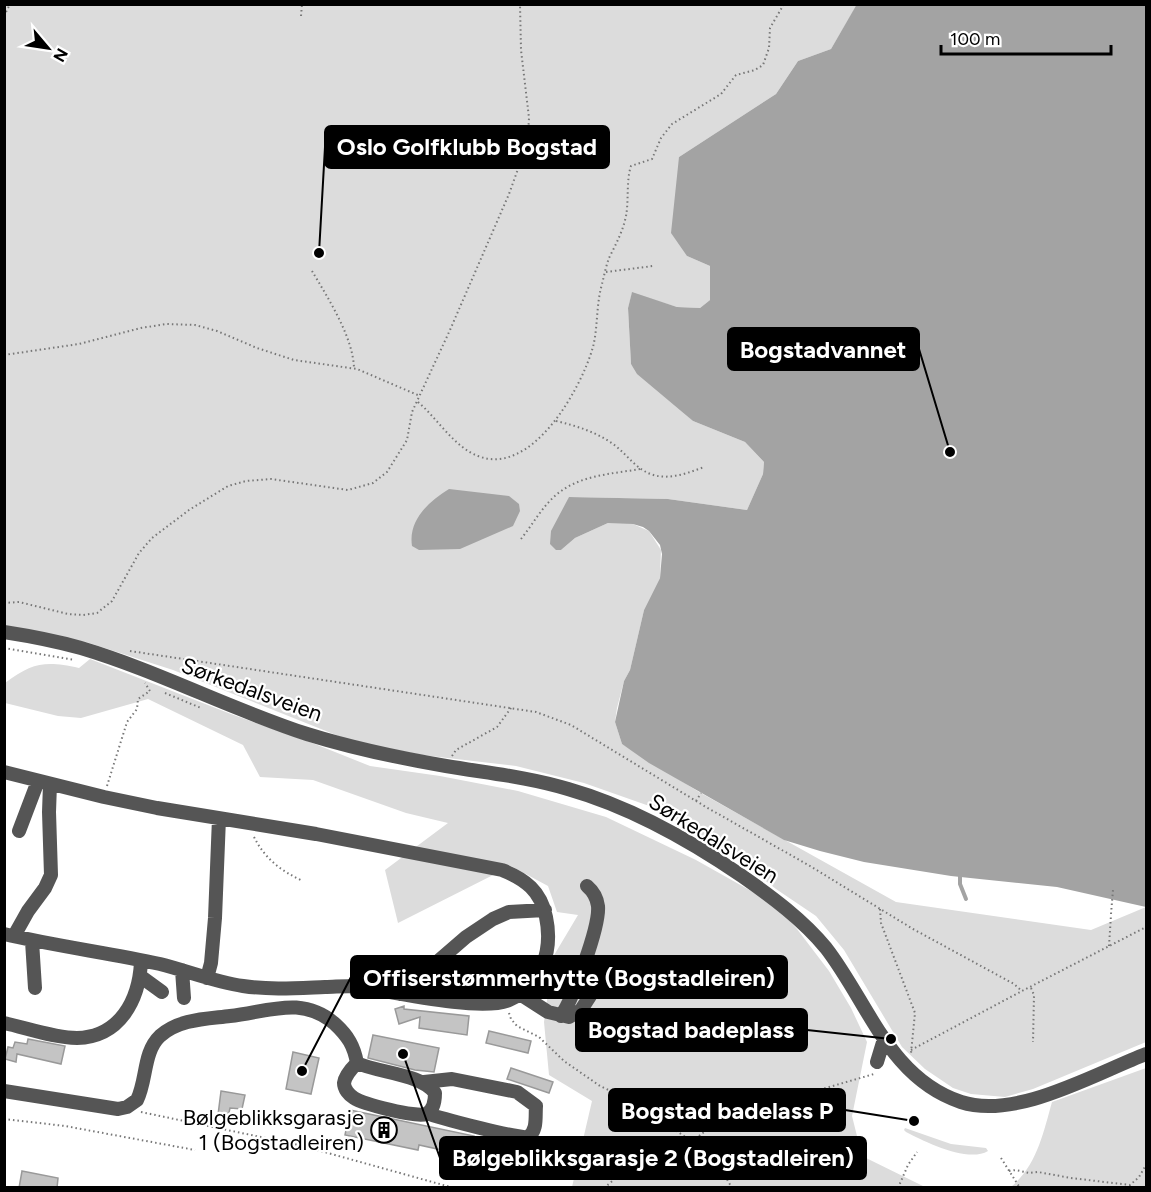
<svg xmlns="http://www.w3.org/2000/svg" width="1151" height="1192" viewBox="0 0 1151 1192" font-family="Figtree,sans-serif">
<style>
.green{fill:#dcdcdc}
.water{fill:#a3a3a3}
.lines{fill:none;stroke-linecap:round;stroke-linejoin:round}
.stream{stroke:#a3a3a3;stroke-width:4}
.building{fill:#c4c4c4;stroke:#999;stroke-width:1.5}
.path{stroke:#777;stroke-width:2;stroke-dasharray:1.5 3;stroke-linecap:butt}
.minor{stroke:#555;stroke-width:14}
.labels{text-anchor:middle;stroke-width:4.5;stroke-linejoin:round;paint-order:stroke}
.street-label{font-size:22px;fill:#000;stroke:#fff}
.poi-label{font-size:22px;fill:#000;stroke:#fff;text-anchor:end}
.leader{fill:none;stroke:#000;stroke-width:2}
.callout-dot{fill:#000;stroke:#fff;stroke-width:2}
.callout{fill:#000;stroke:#000;stroke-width:2}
.callout-label{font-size:24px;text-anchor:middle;font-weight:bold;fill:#fff}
</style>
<rect width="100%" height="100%" fill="#fff"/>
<path class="green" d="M4 5H857L831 49 798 61 776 94 679 157 687 256 710 266V300L700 308 677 307 632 293 628 308 631 364 693 421 745 442 764 462 763 474 747 510 668 499 569 497 561 550 575 538 608 523 621 522 633 524 649 531 661 550 660 578 644 610 630 670 624 681 617 708 615 722 622 744 699 792 896 902 1091 930 1146 907V1042L1033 1089 1005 1097 971 1094 953 1088 925 1069 902 1047 844 950 816 916 776 889 722 847 655 808 584 783 516 766 422 755 351 741 173 670 86 642 5 628Z
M90 659 231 714 315 744 370 766 440 776 518 791 606 817 696 860 776 905 797 929 829 971 851 1008 867 1042 852 1116 862 1156 925 1187H572L592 1101 549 1075 544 1022 553 957 578 915 557 912 548 886 511 866 398 923 385 870 448 823 406 813 313 780 260 777 243 745 148 699 81 718 58 716 5 703V683C33 662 46 661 79 668Z
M1146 1068V1187H1011C1037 1165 1043 1134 1052 1102Z
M905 1128 951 1144 986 1148 988 1151C968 1163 925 1142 906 1132L904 1130Z"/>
<path class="water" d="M857 4 1146 5V907L1057 887 951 876 864 862 820 851 784 840 649 763 622 744 615 722 624 681 630 670 644 610 660 578 662 554 660 545 649 531 643 527 633 524 608 523 575 538 561 550H556L550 544 551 531 569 497 668 499 747 510 763 474 764 462 745 442 693 421 637 374 631 364 628 308 632 292 677 307 700 308 710 300V266L687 256 671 233 679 157 776 94 798 61 831 49Z
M449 489 509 496 519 504 520 511 513 526 460 549 419 550 412 546C408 520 429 501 449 489Z"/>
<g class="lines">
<path class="stream" d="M960 876V884L966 899"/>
</g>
<path class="building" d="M404 1006V1009L469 1016 467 1035 419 1028 420 1017 399 1024 395 1009Z
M489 1031 531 1041 528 1053 486 1043Z
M373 1035 439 1048 434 1072 415 1070 368 1058Z
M28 1039 65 1046 61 1064 17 1054 16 1062 5 1059 8 1047 13 1048 15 1042 27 1044Z
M293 1052 319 1058 311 1094 286 1089Z
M511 1068 553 1082 549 1093 507 1079Z
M221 1091 245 1095 242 1109 230 1108 228 1117 218 1115Z
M350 1110 474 1136 469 1156 419 1145 418 1150 345 1135Z
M22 1171 58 1178 57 1188H19Z"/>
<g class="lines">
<path class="path" d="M4 16 10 4
M301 16 302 4
M312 271C328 298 353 337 354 368
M606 272 653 266
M4 355 79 344 141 328 166 324 195 325 217 331 257 348 294 360 357 369 420 396
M418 402C437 418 454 447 478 456 532 477 581 389 593 347 598 327 596 305 602 284 604 276 606 266 609 258 616 244 623 231 626 216 629 200 626 181 631 166L652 159 661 138 672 124 721 94 736 75 755 70 763 65 769 48 770 28 784 4
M556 421C577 426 596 432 613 444 623 451 631 462 641 469 661 483 683 475 704 467
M521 539C533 524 542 507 556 495 579 475 612 474 640 469
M4 603 19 602 68 614 83 615 97 613 112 601 139 553 152 538 189 510 228 486 246 481 271 479 348 490 373 483 387 472 407 440 412 412 450 330 509 194 523 155 528 135 529 118 521 50 520 4
M4 648 75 660
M130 651 536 712 571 725 706 807 810 866 913 929 1014 984 1022 991 1146 927
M165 693 201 708
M452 756 456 750 497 727 511 708
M107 786 127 722 137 709 138 699 150 691 145 683
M696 801 701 793
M254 837C265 859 281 871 303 881
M880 909 881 923 915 1013 911 1053
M1111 914 1113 890
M1109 946 1111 915
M1031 988 1034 995 1033 1042
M509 1013 511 1019 517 1026 539 1037 564 1061 600 1086 630 1100 687 1138 692 1144 717 1162 732 1188
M911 1050 1022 991
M141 1112 299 1145 454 1188
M4 1119 65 1126 195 1150
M4 1134V1149
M1001 1158 1020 1188
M1009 1171 1016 1170 1029 1173 1038 1172 1071 1178 1130 1185 1139 1177 1146 1165
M604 1188 641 1157 657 1148 692 1144 701 1134 736 1114 874 1074
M898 1188 908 1165 917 1152"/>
<path class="minor" d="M4 632C30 636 56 641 81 648 158 671 230 709 307 734 352 748 399 758 446 766 487 773 529 777 568 789 631 807 688 839 742 876 772 897 803 920 826 948 868 1002 889 1078 961 1102 1016 1120 1094 1074 1146 1054
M4 772 104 797 157 808 316 834 502 870C525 879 541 891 546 917 553 950 542 986 509 1000 482 1012 393 992 361 987 349 985 336 987 325 987 298 988 270 990 243 986 215 982 188 971 160 964 109 953 56 946 4 934
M19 831 38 781
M14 936 28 911 45 888 51 875 49 812 50 784
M32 941 35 988
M182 970 184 998
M140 976 162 992
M207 978 211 963 215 918 219 818
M400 994 466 937 493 919 509 912 545 910
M520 994 548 1012 569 1017 581 1010 590 996
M561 1016C573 999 600 926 598 906 597 898 594 892 587 886
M4 1023C27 1028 54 1038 77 1038 120 1037 139 1000 141 962
M877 1062 884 1039
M424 1082 452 1079 517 1092 536 1106C535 1116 538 1130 528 1137 524 1140 438 1118 427 1113
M4 1091 118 1109 127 1107 137 1100C147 1080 143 1052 160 1036 179 1019 206 1019 230 1016 268 1012 302 995 335 1024 348 1036 354 1046 357 1063 352 1068 345 1076 344 1083 344 1089 349 1095 354 1098 363 1104 417 1118 426 1114 434 1110 435 1101 435 1093 422 1074 379 1073 357 1063"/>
</g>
<defs>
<g id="building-ring" transform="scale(1.35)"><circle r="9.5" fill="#fff" stroke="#000" stroke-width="1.5"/><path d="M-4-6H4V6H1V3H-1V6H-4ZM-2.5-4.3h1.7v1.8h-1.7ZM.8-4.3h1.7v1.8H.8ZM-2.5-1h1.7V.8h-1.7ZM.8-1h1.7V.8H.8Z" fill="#000"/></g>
</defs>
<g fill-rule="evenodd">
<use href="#building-ring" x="384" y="1130"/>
</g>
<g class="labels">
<g class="street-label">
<text transform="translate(252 689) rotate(20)" y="8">Sørkedalsveien</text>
<text transform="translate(714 838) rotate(32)" y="8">Sørkedalsveien</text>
</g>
<g class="poi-label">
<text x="364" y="1125">Bølgeblikksgarasje<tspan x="364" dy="25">1 (Bogstadleiren)</tspan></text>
</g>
</g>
<path class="leader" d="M319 253L325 147M950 452L919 349M302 1071L351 977M891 1039L807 1030M914 1121L845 1110M403 1054L440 1158"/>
<g class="callout-dot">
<circle cx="319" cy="253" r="6"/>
<circle cx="950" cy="452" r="6"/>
<circle cx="302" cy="1071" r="6"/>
<circle cx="891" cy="1039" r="6"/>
<circle cx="914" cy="1121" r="6"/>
<circle cx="403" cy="1054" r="6"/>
</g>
<g class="callout">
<rect x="325" y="126" width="284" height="42" rx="6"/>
<rect x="728" y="328" width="191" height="42" rx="6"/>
<rect x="351" y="956" width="436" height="42" rx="6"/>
<rect x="576" y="1009" width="231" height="42" rx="6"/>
<rect x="609" y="1089" width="236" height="42" rx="6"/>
<rect x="440" y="1137" width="426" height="42" rx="6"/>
</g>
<g class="callout-label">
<text x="467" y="155">Oslo Golfklubb Bogstad</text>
<text x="823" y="358">Bogstadvannet</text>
<text x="569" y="986">Offiserstømmerhytte (Bogstadleiren)</text>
<text x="691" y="1038">Bogstad badeplass</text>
<text x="727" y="1119">Bogstad badelass P</text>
<text x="653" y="1166">Bølgeblikksgarasje 2 (Bogstadleiren)</text>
</g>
<rect width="1151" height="1192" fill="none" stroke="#000000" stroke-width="12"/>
<g transform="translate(48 48) rotate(119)" stroke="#ffffff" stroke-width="4.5" paint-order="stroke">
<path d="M0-4.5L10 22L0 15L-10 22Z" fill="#000000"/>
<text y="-9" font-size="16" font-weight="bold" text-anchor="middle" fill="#000000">N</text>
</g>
<path d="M941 45v9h170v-9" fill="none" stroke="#000000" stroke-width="3"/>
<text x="950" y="45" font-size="18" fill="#000000" stroke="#ffffff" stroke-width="4.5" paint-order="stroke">100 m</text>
</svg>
